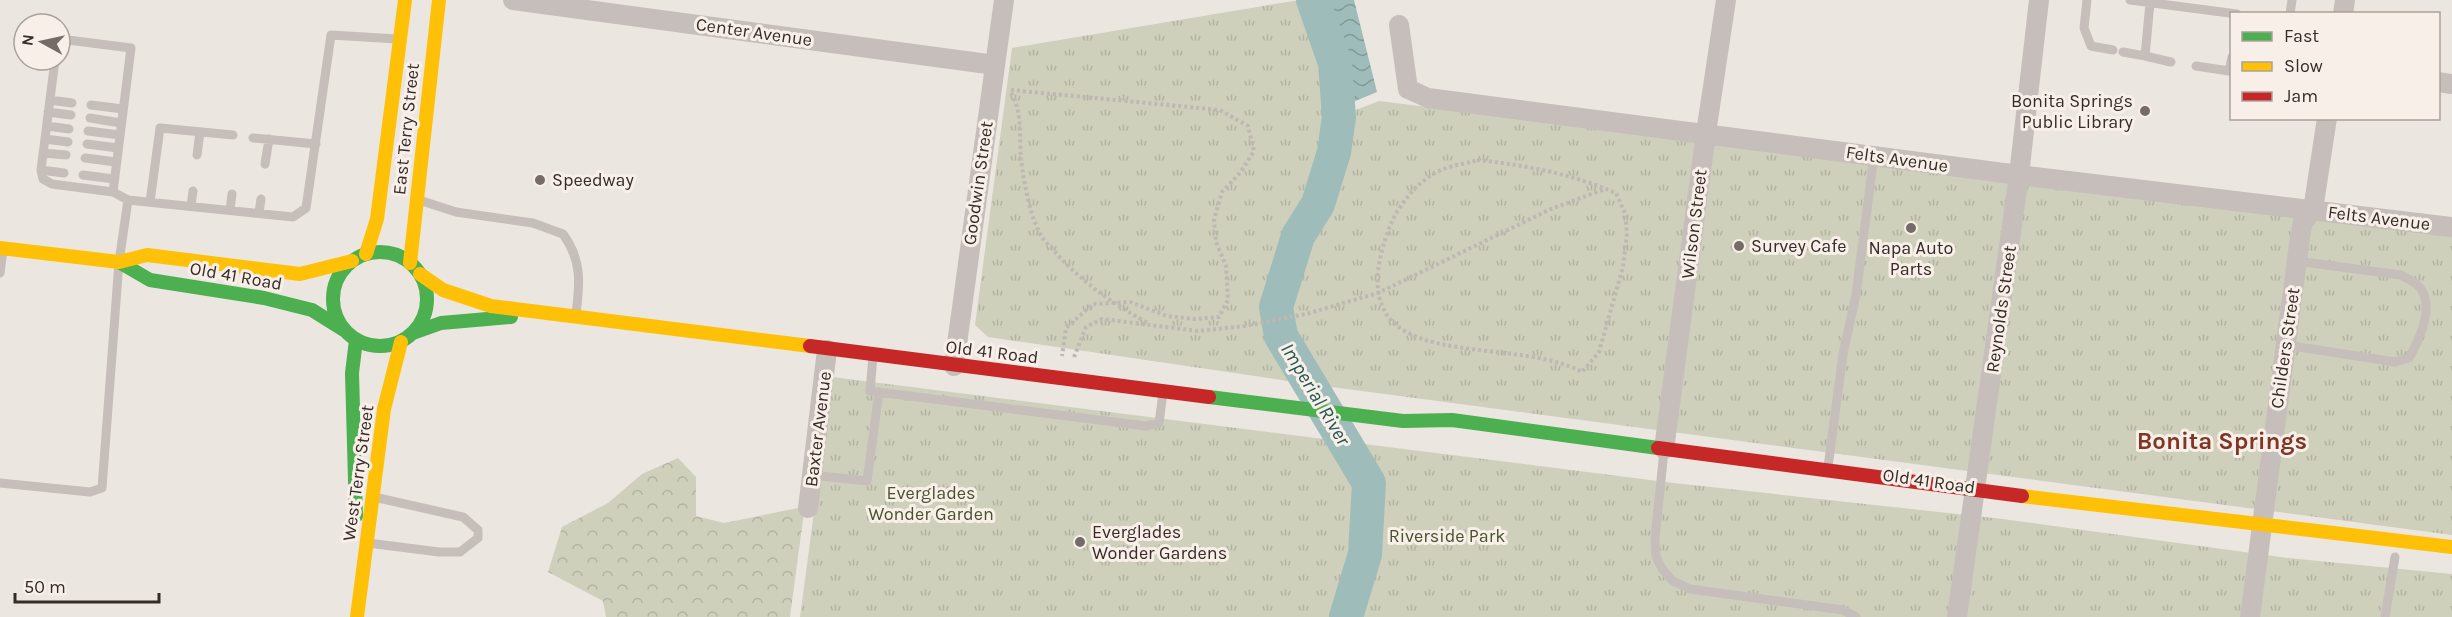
<svg xmlns="http://www.w3.org/2000/svg" width="2452" height="617" viewBox="0 0 2452 617" font-family="Karla,sans-serif">
<style>
.forest{fill:url(#forest-crowns)}
.park{fill:url(#park-tufts)}
.water{fill:url(#water-waves)}
.lines{fill:none;stroke-linecap:round;stroke-linejoin:round}
.river{stroke:#9ebdba;stroke-width:34}
.path{stroke:#beb7b2;stroke-width:4;stroke-dasharray:3 3;stroke-linecap:butt}
.lane{stroke:#c5beba;stroke-width:9}
.street{stroke:#c5beba;stroke-width:20}
.fast{stroke:#4caf50;stroke-width:14}
.slow{stroke:#ffc107;stroke-width:14}
.jam{stroke:#c62828;stroke-width:14}
.poi-dot{fill:#756c68;stroke:#f8f0e8;stroke-width:2}
.labels{text-anchor:middle;stroke-width:6;stroke-linejoin:round;paint-order:stroke}
.street-label{font-size:18px;fill:#352b28;stroke:#f8f0e8}
.poi-label{font-size:18px;fill:#352b28;stroke:#f8f0e8;text-anchor:start}
.park-label{font-size:18px;fill:#47522e;stroke:#f8f0e8}
.water-label{font-size:20px;font-style:italic;fill:#215454;stroke:#f8f0e8}
.district-label{font-size:24px;font-weight:bold;fill:#7f3627;stroke:#f8f0e8}
</style>
<defs>
<pattern id="forest-crowns" width="20" height="18" patternUnits="userSpaceOnUse" patternTransform="scale(1.5)"><rect width="20" height="18" fill="#ced0bb"/><path d="M2 6a3 3 0 1 1 6 0M12 15a3 3 0 1 1 6 0" fill="none" stroke="#b2b3a1"/></pattern>
<pattern id="park-tufts" width="24" height="20" patternUnits="userSpaceOnUse" patternTransform="scale(1.5)"><rect width="24" height="20" fill="#ced0bb"/><path d="M3 7l-1-3M5 7V3M7 7l1-3M15 17l-1-3M17 17v-4M19 17l1-3" fill="none" stroke="#b2b3a1"/></pattern>
<pattern id="water-waves" width="16" height="10" patternUnits="userSpaceOnUse" patternTransform="scale(1.5)"><rect width="16" height="10" fill="#9ebdba"/><path d="M0 5q4-4 8 0t8 0" fill="none" stroke="#829a97"/></pattern>
</defs>
<rect width="100%" height="100%" fill="#ece6e0"/>
<path class="forest" d="M678 458 696 477V516L724 523 798 508 806 497 790 617H606L603 601 548 572 562 527 608 503 642 474Z"/>
<path class="park" d="M1299 0H1313L1335 63 1340 116 1379 101 2452 232V535L1309 384 988 337 975 325 1012 48Z
M832 377 1674 483 2003 519 2288 558 2452 574V617H800Z"/>
<path class="water" d="M1323 0H1354L1377 92 1348 104 1344 60Z"/>
<g class="lines">
<path class="river" d="M1313 0 1335 63 1339 117 1334 152 1318 204 1298 236 1276 307 1281 336 1369 483 1365 554 1346 617"/>
<path class="path" d="M1011 90 1220 110 1248 126 1254 151 1240 173 1222 192 1214 220 1216 242 1226 266 1228 300 1219 317 1195 319 1167 316 1130 302 1093 304 1066 328 1062 356
M1011 93C1023 111 1019 140 1021 160 1024 183 1030 216 1041 236 1045 242 1052 248 1056 253 1083 283 1113 304 1148 323
M1477 160C1525 165 1572 174 1616 193L1625 213 1627 233 1623 267 1599 352 1582 372C1506 331 1336 382 1387 234 1396 208 1415 182 1441 170 1452 165 1465 164 1477 160Z
M1074 357 1086 327 1102 319 1198 331 1245 326 1306 314 1378 293 1551 209 1605 189"/>
<path class="lane" d="M2087 0 2084 28 2091 46 2113 50
M2130 0 2237 14
M2150 3 2145 56 2171 62
M2290 14 2292 0
M60 42 68 40 131 48 113 192
M2123 52 2145 56
M55 60 41 170 43 179 52 184 113 192 128 200
M2196 66 2229 71 2232 57
M50 100 72 103
M91 105 123 109
M48 112 71 115
M90 118 121 123
M47 126 69 129
M88 131 120 135
M253 138 316 144
M45 139 68 142
M87 144 118 148
M43 153 66 155
M197 155 200 132
M85 158 116 162
M265 164 269 139
M41 170 64 173
M83 175 114 179
M419 200 456 212 533 223 563 234C582 260 580 284 576 313
M150 202 160 128 233 135
M191 206 193 191
M230 210 232 194
M259 213 261 199
M0 273 3 250
M2286 345 2395 362 2409 358C2419 340 2434 308 2421 289 2416 282 2408 279 2401 275L2296 261
M873 356 870 391 1146 426 1159 423 1163 393
M1664 451 1655 538 1656 556 1662 569 1673 581 1690 589 1843 610 1856 617
M1828 467 1843 354 1856 295 1874 155
M812 475 867 481 879 392
M0 483 90 492 102 488 119 262 128 200 293 217 306 208 331 35 397 39
M368 543 439 552H460L478 538V530L463 517 374 497
M2385 617 2395 557"/>
<path class="street" d="M513 0 995 65
M2343 14 2345 0
M1399 25 1408 89 1428 98 2019 175 2452 227
M2438 82 2452 84
M954 366 1004 0
M1664 449 1706 133 1726 0
M808 508 827 350
M1957 617 2019 175 2039 0
M2250 617 2300 237 2303 222 2313 210 2327 118"/>
<path class="fast" d="M333 299a47 47 0 1 1 94 0a47 47 0 1 1-94 0Z
M119 262 150 280 264 298 312 310 344 330
M413 333 441 323 511 317
M356 340 352 373 356 516
M1209 397 1403 421 1452 420 1658 448"/>
<path class="slow" d="M0 248 119 262 147 255 300 274 352 261
M366 254 377 219 405 0
M410 263 439 0
M420 274 443 290 491 306 810 346
M2022 496 2452 547
M357 617 384 409 401 342"/>
<path class="jam" d="M810 346 1209 397
M1658 448 2022 496"/>
</g>
<g class="poi-dot">
<circle cx="2145" cy="111" r="6"/>
<circle cx="540" cy="180" r="6"/>
<circle cx="1911" cy="228" r="6"/>
<circle cx="1739" cy="246" r="6"/>
<circle cx="1080" cy="542" r="6"/>
</g>
<g class="labels">
<g class="street-label">
<text transform="translate(754 32) rotate(8)" y="6">Center Avenue</text>
<text transform="translate(406 129) rotate(-84)" y="6">East Terry Street</text>
<text transform="translate(1897 159) rotate(8)" y="6">Felts Avenue</text>
<text transform="translate(978 183) rotate(-82)" y="6">Goodwin Street</text>
<text transform="translate(2379 218) rotate(7)" y="6">Felts Avenue</text>
<text transform="translate(1694 224) rotate(-83)" y="6">Wilson Street</text>
<text transform="translate(236 276) rotate(10)" y="6">Old 41 Road</text>
<text transform="translate(2001 309) rotate(-82)" y="6">Reynolds Street</text>
<text transform="translate(2285 348) rotate(-82)" y="6">Childers Street</text>
<text transform="translate(992 352) rotate(7)" y="6">Old 41 Road</text>
<text transform="translate(818 429) rotate(-83)" y="6">Baxter Avenue</text>
<text transform="translate(358 473) rotate(-82)" y="6">West Terry Street</text>
<text transform="translate(1929 481) rotate(8)" y="6">Old 41 Road</text>
</g>
<g class="poi-label">
<text x="2133" y="107" text-anchor="end">Bonita Springs<tspan x="2133" dy="21">Public Library</tspan></text>
<text x="552" y="186">Speedway</text>
<text x="1751" y="252">Survey Cafe</text>
<text x="1911" y="254" text-anchor="middle">Napa Auto<tspan x="1911" dy="21">Parts</tspan></text>
<text x="1092" y="538">Everglades<tspan x="1092" dy="21">Wonder Gardens</tspan></text>
</g>
<g class="park-label">
<text x="931" y="499">Everglades<tspan x="931" dy="21">Wonder Garden</tspan></text>
<text x="1447" y="542">Riverside Park</text>
</g>
<g class="water-label">
<text transform="translate(1316 394) rotate(59)" y="7">Imperial River</text>
</g>
<g class="district-label">
<text x="2222" y="449">Bonita Springs</text>
</g>
</g>
<rect x="2230" y="12" width="210" height="108" fill="#f8f0e8" stroke="#aaa19b" stroke-width="1.5"/>
<rect x="2242" y="32" width="30" height="9" fill="#4caf50" stroke="#aaa19b" stroke-width="1.5"/>
<text x="2284" y="42" font-size="18" fill="#352b28">Fast</text>
<rect x="2242" y="62" width="30" height="9" fill="#ffc107" stroke="#aaa19b" stroke-width="1.5"/>
<text x="2284" y="72" font-size="18" fill="#352b28">Slow</text>
<rect x="2242" y="92" width="30" height="9" fill="#c62828" stroke="#aaa19b" stroke-width="1.5"/>
<text x="2284" y="102" font-size="18" fill="#352b28">Jam</text>
<g transform="translate(42 42) rotate(278)"><circle r="28" fill="#f8f0e8" stroke="#aaa19b" stroke-width="1.5"/>
<path d="M0-4.5L10 22L0 15L-10 22Z" fill="#756c68"/>
<text y="-9" font-size="16" font-weight="bold" text-anchor="middle" fill="#352b28">N</text>
</g>
<path d="M15 593v9h144v-9" fill="none" stroke="#352b28" stroke-width="3"/>
<text x="24" y="593" font-size="18" fill="#352b28" stroke="#f8f0e8" stroke-width="4.5" paint-order="stroke">50 m</text>
</svg>
